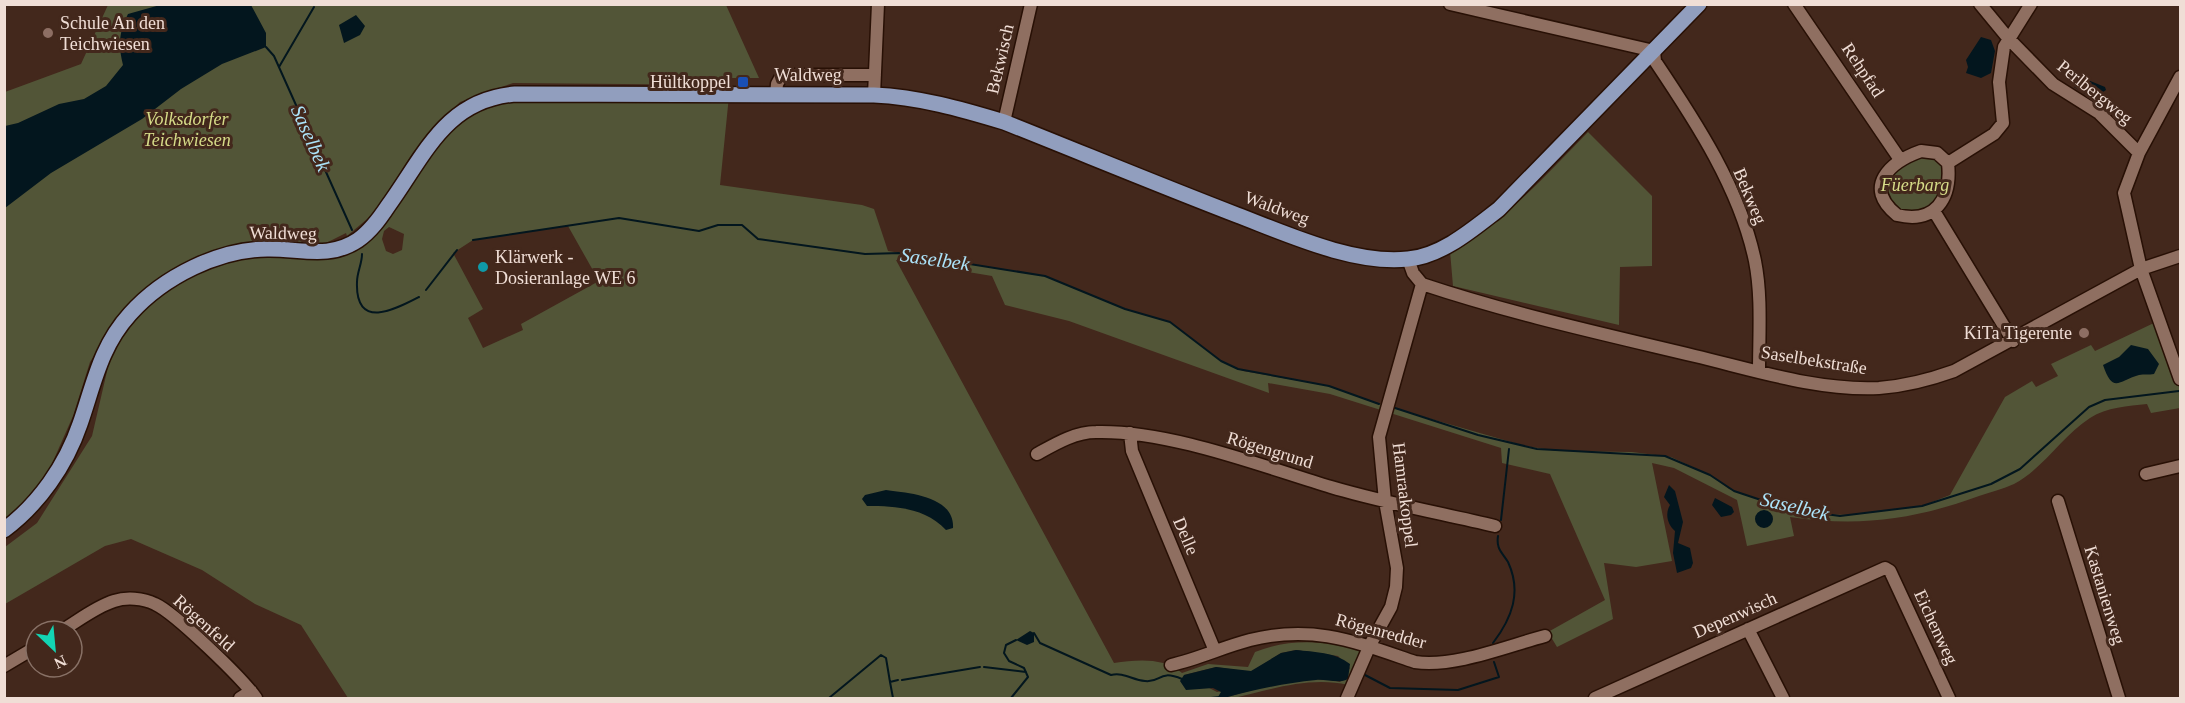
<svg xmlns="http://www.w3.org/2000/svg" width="2185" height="703" viewBox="0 0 2185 703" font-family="Georgia,serif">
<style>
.green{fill:#525537;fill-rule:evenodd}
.water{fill:#03161e}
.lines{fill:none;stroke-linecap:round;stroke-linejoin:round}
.stream{stroke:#03161e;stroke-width:2}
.minor-casing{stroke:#281005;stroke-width:15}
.major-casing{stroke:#281005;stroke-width:18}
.minor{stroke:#8f6f61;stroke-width:12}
.major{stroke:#919ebe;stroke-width:15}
.education-dot{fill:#8d6e63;stroke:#43281c;stroke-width:2}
.transit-dot{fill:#1a4fb4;stroke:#43281c;stroke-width:2}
.culture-dot{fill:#0f9aa8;stroke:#43281c;stroke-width:2}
.labels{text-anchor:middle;stroke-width:6;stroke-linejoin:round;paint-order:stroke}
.poi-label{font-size:18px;fill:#f0ded6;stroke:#43281c;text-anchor:start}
.street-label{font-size:18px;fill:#f0ded6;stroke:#43281c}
.park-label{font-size:18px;font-style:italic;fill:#d6dc88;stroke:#43281c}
.water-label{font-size:20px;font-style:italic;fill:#ace3f9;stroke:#43281c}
</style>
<rect width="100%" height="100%" fill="#43281c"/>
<path class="green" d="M108 5H726L759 78H731L730 85 513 83 460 102 414 151 373 214 347 236 346 233 322 245 230 248 120 315 90 362 73 416 47 475 5 523V92L81 64Z
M729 96 720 185 862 205 874 209 888 251 1045 276 1125 309 1170 322 1221 361 1243 371 1329 386 1379 404 1525 446 1558 451 1632 452 1671 457 1710 475 1729 489 1788 509 1816 514 1851 515 1922 506 1950 495 2005 397 2032 381 2036 387 2058 376 2051 364 2091 345 2095 351 2156 322 2180 387V408L2151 413 2147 404C2128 406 2107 407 2090 418 2062 436 2044 468 2014 484 2003 489 1990 492 1979 496 1913 520 1859 527 1790 517L1794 536 1747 546 1737 500 1674 468 1652 463 1672 561 1636 567 1604 563 1613 619 1557 647 1548 632 1605 600 1550 474 1502 463 1501 448 1330 394 1268 383 1269 393 1069 321 1005 305 992 276 896 260 1114 663C1137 660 1163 657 1182 673L1208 664 1248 667 1255 652C1290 638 1321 642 1357 647L1361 653 1348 685C1310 676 1269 690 1234 698H348L301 625 255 604 202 570 131 539 105 546 5 604V547L37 523 92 436 108 367 122 323 129 315 217 258 350 245 435 138 479 101ZM568 226 599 281 521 324 523 330 483 348 468 318 483 309 453 253 473 240ZM389 227 404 234 402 250 393 254 386 251 382 239 384 231ZM1296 650 1338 656 1350 668 1340 682C1308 673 1255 689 1224 698L1222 691 1217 692 1184 675 1216 667 1251 672 1281 653Z
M1588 132 1652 196V266L1620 267 1619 325 1453 286 1450 251C1505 222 1545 176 1588 132Z
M1920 155C1960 162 1947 191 1925 211H1899L1885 196 1888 175Z"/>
<path class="water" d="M160 5H251L266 33V47L222 64 181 89 142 119 51 173 5 208V126L18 123 59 104 84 99 106 86 123 65C118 45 119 32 128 14Z
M356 15 365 26 360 35 344 43 339 25Z
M1981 37 1991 40 1995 51 1991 73 1981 78 1966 73 1968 67 1966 60Z
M2083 78 2105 87 2106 90 2093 99 2074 87Z
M2131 345 2148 349 2159 364 2154 374C2149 375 2144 374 2139 375 2118 381 2113 394 2103 365L2119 357Z
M1669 485 1675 491 1683 522 1678 543 1690 548 1693 563 1691 568 1677 573 1673 553 1675 531C1667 524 1665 513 1670 505L1664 497Z
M886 490C908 493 955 496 953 528L946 530C925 508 897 506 867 506L862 499 865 495Z
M1715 498 1732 507 1734 512 1731 515 1721 517 1712 505Z
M1755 519a9 9 0 1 1 18 0a9 9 0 1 1-18 0Z
M1030 631 1034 633V642L1027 645 1016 640Z
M1296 650C1314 652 1335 652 1350 664L1348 679C1340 684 1326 679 1316 680 1284 683 1254 690 1224 698L1218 697 1221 692 1213 688 1186 690 1180 681 1184 675 1216 667 1251 671 1281 653Z"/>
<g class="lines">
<path class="stream" d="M266 47 274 56 352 230
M279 67 314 7
M473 240 619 218 699 231 718 225H742L758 239 865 254 901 253 1045 276 1125 309 1170 322 1221 361 1238 369 1329 386 1379 404
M362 254C362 264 357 272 357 282 355 331 396 309 419 297
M426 290 457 250
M1392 407 1478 435 1537 449 1665 456 1710 475 1734 491 1788 509 1840 516 1922 506 1991 484 2020 469 2089 407 2105 400 2179 391
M1501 520 1509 449
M1034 633 1040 643 1111 675C1124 672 1132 680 1145 681 1162 683 1158 669 1182 679
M1493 643C1512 618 1522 592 1508 562 1502 552 1496 549 1498 536
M984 667 1026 672
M1365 675 1390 688 1458 690 1499 677 1494 662
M902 680 980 667
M829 698 881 655 886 658 890 682
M893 698 890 682 898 680
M1011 698 1028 677 1024 668 1009 661 1004 653 1006 645 1016 640
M1211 698 1220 697"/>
<g class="minor-casing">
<path id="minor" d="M1450 4 1654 51 1655 61C1696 122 1740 189 1755 261 1762 296 1759 335 1759 371
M1794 4 1899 158
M1980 4 2008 38 2053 84 2099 113 2139 153
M2180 77 2139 153 2124 193 2141 269 2180 379
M776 95 777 84 782 75H875
M874 95 878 4
M1004 122 1031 4
M1921 151 1937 153 1948 163C1952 199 1935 224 1897 215 1862 187 1890 162 1921 151Z
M1948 163 1994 134 2003 123 1999 82 2004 47 2031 4
M1934 211 2013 341
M1408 259 1413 273 1422 284C1512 314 1603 334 1695 356 1754 370 1818 391 1879 388 1906 386 1929 380 1954 371L2141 269 2180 256
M1130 433 1132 451 1215 651
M1037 454C1055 444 1075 432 1096 432 1169 430 1261 466 1331 487 1385 503 1440 513 1495 526
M2146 474 2180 466
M2058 501 2119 698
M1748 629 1783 698
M61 631C78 621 95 607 114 601 126 597 143 598 155 604 175 613 243 679 256 698
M1171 665C1198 659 1223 647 1250 640 1314 624 1356 642 1415 662 1454 668 1507 646 1545 636
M4 666 36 647
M240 698 251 691
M1347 698 1370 645 1391 607 1396 587 1397 568 1385 501 1379 437 1422 284
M1595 698 1885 568 1890 571 1949 698"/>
</g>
<g class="major-casing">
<path id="major" d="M4 530C39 504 66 465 80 424 94 384 100 347 130 314 163 277 220 248 270 249 302 249 330 259 358 240 371 231 380 218 388 206 425 155 445 100 515 94L874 95C919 97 961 109 1004 122 1082 153 1159 185 1237 215 1287 234 1354 265 1408 259 1442 256 1473 229 1499 209L1699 4"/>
</g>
<use href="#minor" class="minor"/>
<use href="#major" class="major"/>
</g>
<g class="education-dot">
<circle cx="48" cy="33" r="6"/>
<circle cx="2084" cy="333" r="6"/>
</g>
<rect class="transit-dot" x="737" y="76" width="12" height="12" rx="3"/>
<circle class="culture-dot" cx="483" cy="267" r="6"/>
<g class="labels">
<g class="poi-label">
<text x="60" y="29">Schule An den<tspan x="60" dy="21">Teichwiesen</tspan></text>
<text x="731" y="88" text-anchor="end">Hültkoppel</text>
<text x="495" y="263">Klärwerk -<tspan x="495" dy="21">Dosieranlage WE 6</tspan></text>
<text x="2072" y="339" text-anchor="end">KiTa Tigerente</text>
</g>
<g class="street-label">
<text transform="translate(1000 59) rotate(-77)" y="6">Bekwisch</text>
<text transform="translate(1863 70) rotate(56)" y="6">Rehpfad</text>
<text x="808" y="81">Waldweg</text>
<text transform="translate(2095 92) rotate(39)" y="6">Perlbergweg</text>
<text transform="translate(1750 196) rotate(67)" y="6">Bekweg</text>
<text transform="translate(1277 208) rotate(20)" y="6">Waldweg</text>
<text transform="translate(283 233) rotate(1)" y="6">Waldweg</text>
<text transform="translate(1814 360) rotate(9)" y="6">Saselbekstraße</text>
<text transform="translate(1270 450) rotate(17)" y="6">Rögengrund</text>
<text transform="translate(1405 495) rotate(83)" y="6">Hamraakoppel</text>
<text transform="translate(1186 536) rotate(67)" y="6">Delle</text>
<text transform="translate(2105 595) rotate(73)" y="6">Kastanienweg</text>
<text transform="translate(1735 615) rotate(-24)" y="6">Depenwisch</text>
<text transform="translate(204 623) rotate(42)" y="6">Rögenfeld</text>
<text transform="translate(1936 627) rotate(65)" y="6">Eichenweg</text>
<text transform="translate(1381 631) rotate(15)" y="6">Rögenredder</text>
</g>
<g class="park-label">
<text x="187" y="125">Volksdorfer<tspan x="187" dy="21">Teichwiesen</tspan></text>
<text x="1915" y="191">Füerbarg</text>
</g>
<g class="water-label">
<text transform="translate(311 138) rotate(66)" y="7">Saselbek</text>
<text transform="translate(935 259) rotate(8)" y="7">Saselbek</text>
<text transform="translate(1795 506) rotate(13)" y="7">Saselbek</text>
</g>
</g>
<rect width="2185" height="703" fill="none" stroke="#f0ded6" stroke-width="12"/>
<g transform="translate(54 649) rotate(154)"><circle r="28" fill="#43281c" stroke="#887166" stroke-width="1.5"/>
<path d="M0-4.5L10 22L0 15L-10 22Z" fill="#13d5b4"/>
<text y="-9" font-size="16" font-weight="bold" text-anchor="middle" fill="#f0ded6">N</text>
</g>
</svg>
